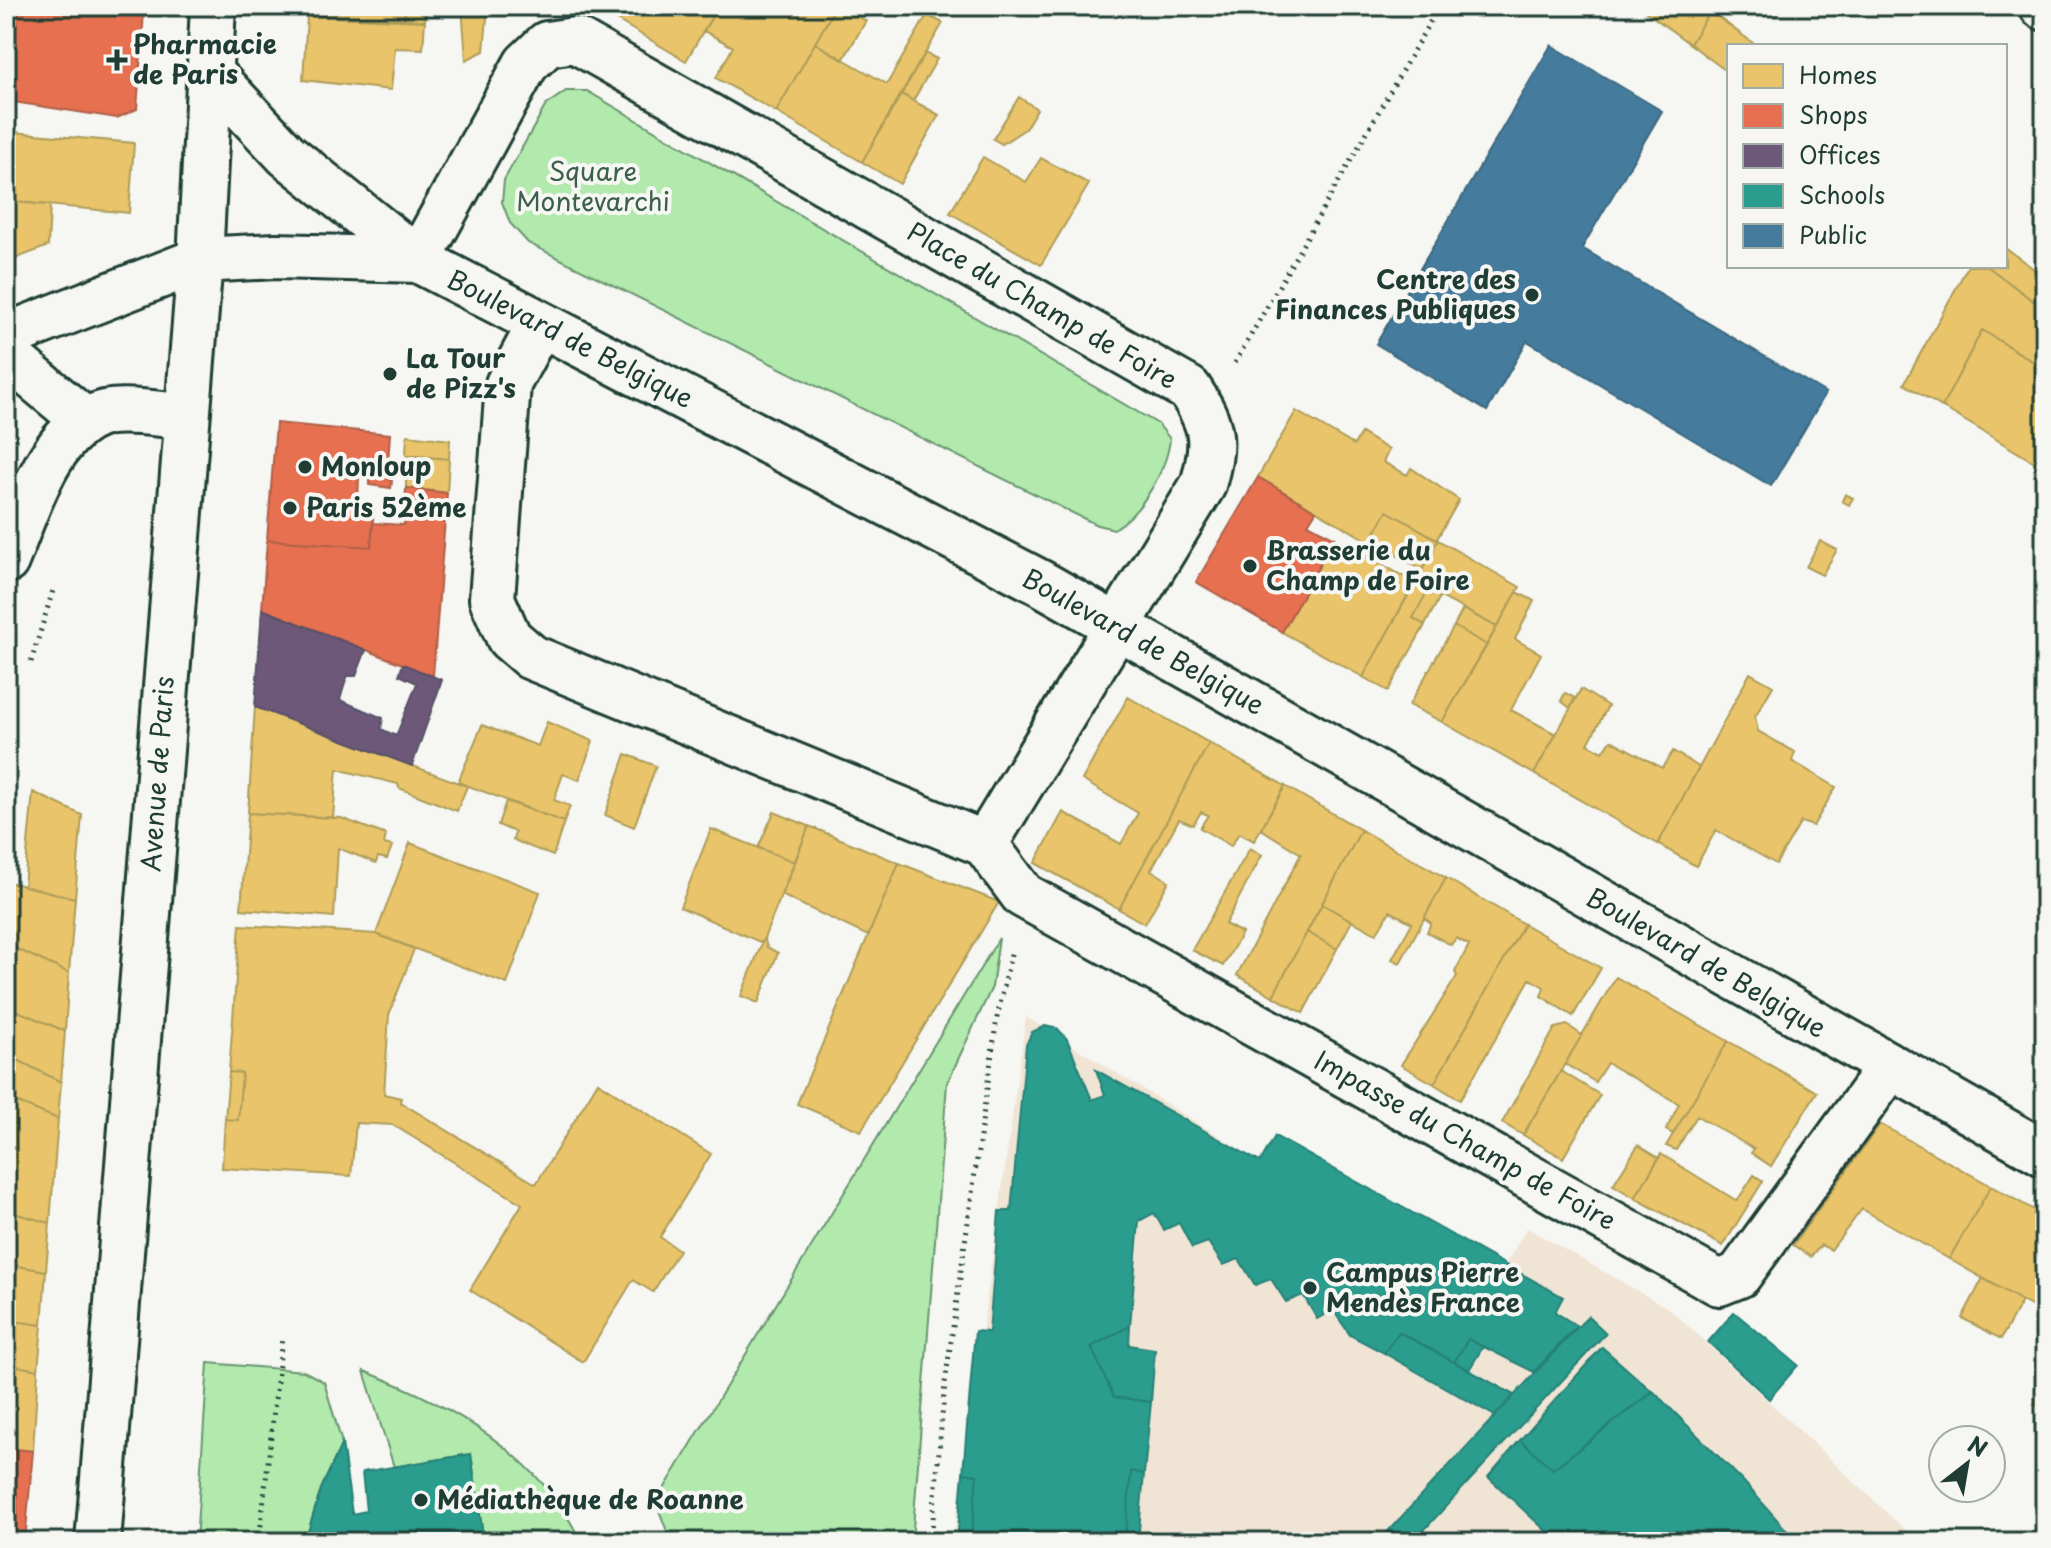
<svg xmlns="http://www.w3.org/2000/svg" width="2051" height="1548" viewBox="0 0 2051 1548" font-family="'Playpen Sans',sans-serif">
<style>
.built{fill:#f0e4d5}
.green{fill:#b2eaad;stroke:#689470;stroke-width:2}
.homes{fill:#e9c46a;stroke:#ac9c5a;stroke-width:2}
.shops{fill:#e76f51;stroke:#ab6048;stroke-width:2}
.offices{fill:#6d597a;stroke:#565165;stroke-width:2}
.schools{fill:#2a9d8f;stroke:#278074;stroke-width:2}
.public{fill:#457b9d;stroke:#3a687e;stroke-width:2}
.lines{fill:none;stroke-linecap:round;stroke-linejoin:round}
.minor-casing{stroke:#1f3d34;stroke-width:50}
.secondary-casing{stroke:#1f3d34;stroke-width:50}
.path{stroke:#1f3d34;stroke-width:5;stroke-dasharray:2 6;stroke-linecap:butt}
.minor{stroke:#f6f6f2;stroke-width:44}
.secondary{stroke:#f6f6f2;stroke-width:44}
.poi-dot{fill:#1f3d34;stroke:#f6f6f2;stroke-width:3}
.labels{text-anchor:middle;stroke-width:8;stroke-linejoin:round;paint-order:stroke}
.poi-label{font-size:26px;font-weight:bold;fill:#1f3d34;stroke:#f6f6f2;text-anchor:start}
.park-label{font-size:26px;fill:#3c604c;stroke:#f6f6f2}
.street-label{font-size:26px;fill:#1f3d34;stroke:#f6f6f2}
</style>
<rect width="100%" height="100%" fill="#f6f6f2"/>
<filter id="ink" filterUnits="userSpaceOnUse"><feTurbulence type="fractalNoise" baseFrequency=".0125" numOctaves="2"/><feDisplacementMap in="SourceGraphic" scale="16" xChannelSelector="R" yChannelSelector="G"/><feConvolveMatrix kernelMatrix="1 2 1 2 8 2 1 2 1" color-interpolation-filters="sRGB"/></filter>
<g filter="url(#ink)">
<path class="built" d="M1026 1017 1259 1161 1275 1136 1505 1265 1527 1228 1671 1310 1918 1542H953Z"/>
<path class="green" d="M566 91H587L1158 424 1170 439C1167 469 1141 514 1114 529L1097 525 528 243 510 223 502 202 504 180 546 105Z
M999 938 992 987 947 1083 912 1542H671L656 1502Z
M208 1363 304 1371 324 1382 342 1443 321 1489 305 1542H196Z
M364 1371C450 1404 540 1454 581 1542H484L471 1454 394 1467Z"/>
<path class="homes" d="M308 6H406L404 19 307 16Z
M406 6H427L425 21 404 19Z
M462 6H488L484 51 466 60Z
M593 6H718L686 61Z
M718 6 835 8 776 112 716 78 733 47 704 31Z
M839 6 866 21 843 60 815 43 836 6Z
M1638 6H1704L1710 11 1690 44Z
M1757 6H1782L1776 16Z
M1710 11 1757 46H1729V73L1690 44Z
M927 15 943 23 862 162 776 112 815 43 887 84Z
M307 16 425 21 423 49 395 48 391 90 303 80Z
M925 53 937 59 913 101 901 94Z
M901 94 939 115 900 184 862 162Z
M1019 97 1037 109 1025 129 1002 144 993 139Z
M13 132 134 143 129 213 6 201Z
M983 157 1026 182 1041 158 1089 184 1041 265 950 213Z
M6 201 50 205 48 246 17 258 14 263 6 262Z
M2005 248 2045 277V299L2040 306 1987 266H2005Z
M1968 266H1987L2045 310V369L1982 330 1942 407 1904 384Z
M1982 330 2045 369V454L2039 465 1942 407Z
M1296 411 1354 445 1361 433 1389 450 1383 462 1407 475 1411 468 1459 500 1437 539 1387 511 1370 542 1258 477Z
M407 435 450 440 449 459 406 455Z
M406 455 449 459 447 493 406 488Z
M1845 494 1853 498 1849 505 1842 501Z
M1387 511 1438 540 1422 570 1371 540Z
M1335 538 1415 583 1363 677 1282 632Z
M1438 540 1520 587 1497 627 1428 590 1413 618 1425 625 1388 691 1363 677Z
M1820 541 1837 550 1822 575 1806 567Z
M1428 590 1440 597 1425 625 1413 618Z
M1517 592 1534 601 1515 639 1541 654 1511 710 1556 734 1534 774 1442 722Z
M1463 609 1497 627 1487 645 1454 626Z
M1454 626 1487 645 1442 722 1409 705Z
M1750 673 1773 686 1755 717 1758 731 1795 752 1792 761 1836 787 1813 826 1801 822 1776 864 1716 830 1696 866 1658 844Z
M1581 689 1608 706 1588 744 1603 752 1611 740 1662 768 1673 751 1699 767 1658 844 1534 774Z
M1565 693 1575 698 1570 708 1561 701Z
M1128 697 1209 743 1119 909 1035 863 1063 812 1121 844 1138 813 1082 780Z
M255 707 467 786 457 811 399 788 398 784 337 769 333 818 248 813Z
M547 722 593 741 579 780 563 774 554 800 570 806 564 822 458 782 482 725 538 746Z
M1209 743 1285 786 1254 841 1239 833 1231 846 1200 828 1208 815 1201 812 1193 825 1179 819 1151 870 1169 881 1145 924 1119 909Z
M626 754 656 766 634 827 605 815Z
M1285 786 1361 830 1273 996 1237 975 1301 854 1261 829Z
M33 792 82 815 75 898 24 886Z
M506 801 564 822 553 856 513 840 515 832 498 825Z
M774 812 809 826 795 862 758 848Z
M248 813 341 818 386 835 384 844 392 846 387 859 378 857 376 863 338 848 334 917 241 909Z
M809 826 899 863 868 936 781 895Z
M711 829 795 862 762 943 680 907Z
M1361 830 1446 878 1400 963 1392 959 1412 923 1390 911 1376 934 1322 904Z
M410 843 540 892 507 984 376 934Z
M1250 848 1262 855 1225 924 1242 933 1223 966 1192 950Z
M899 863 999 902 861 1131 797 1104Z
M1446 878 1524 924 1434 1084 1401 1065 1457 976 1455 972 1469 945 1456 938 1451 945 1427 932 1431 923 1424 918Z
M8 882 75 898 69 973 6 944Z
M1322 904 1352 921 1337 949 1307 932Z
M1524 924 1601 968 1573 1016 1541 996 1544 987 1530 979 1460 1100 1434 1084Z
M240 925 376 934 414 949 389 1015 384 1094 401 1098 400 1102 536 1184 598 1082 711 1154 660 1237 679 1250 653 1292 633 1280 583 1362 470 1290 522 1204 393 1125 356 1123 351 1176 222 1168 225 1119 238 1120 242 1073 229 1072Z
M1307 932 1337 949 1303 1013 1273 996Z
M764 938 767 947 778 953 758 1003 741 996Z
M6 944 69 973 65 1031 6 1006Z
M1616 977 1728 1041 1673 1134 1666 1130 1679 1104 1607 1063 1595 1082 1565 1064Z
M6 1006 65 1031 61 1082 6 1054Z
M1567 1025 1582 1035 1523 1135 1502 1123 1555 1028Z
M1728 1041 1817 1092 1771 1166 1751 1153 1754 1149 1697 1116 1676 1150 1666 1146Z
M6 1054 61 1082 58 1119 6 1098Z
M1561 1071 1600 1095 1563 1158 1523 1135Z
M229 1072 242 1073 238 1120 225 1119Z
M6 1098 58 1119 50 1223 6 1211Z
M1880 1124 1991 1186 1949 1259 1862 1209 1831 1250 1821 1245 1811 1257 1793 1245Z
M1638 1145 1659 1158 1635 1198 1613 1185Z
M1661 1154 1737 1201 1754 1175 1763 1181 1723 1246 1635 1198Z
M1991 1186 2045 1216V1314L1949 1259Z
M6 1211 50 1223 46 1271 6 1264Z
M6 1264 46 1271 42 1325 6 1320Z
M1983 1278 2022 1301 2001 1339 1962 1318Z
M6 1320 42 1325 38 1370 6 1364Z
M6 1364 38 1370 33 1451 6 1448Z
M2045 1381V1410L2034 1404Z"/>
<path class="shops" d="M6 6 144 12 137 109 117 118 6 101Z
M68 6H145L144 12Z
M276 423 390 434 387 478 392 481 391 488 369 485V477H359L358 503 374 506 371 547 267 540Z
M1258 477 1316 511 1308 524 1335 538 1282 632 1196 582Z
M406 488 447 493 433 676 262 609 267 540 371 547 373 523 404 525Z
M6 1448 33 1451 25 1542H6Z"/>
<path class="offices" d="M262 609 366 650 356 676H347L340 700 383 718 381 729 396 736 417 683 399 675 403 664 442 680 412 766 255 707Z"/>
<path class="schools" d="M1045 1026 1058 1029 1067 1039 1092 1100 1105 1095 1096 1070 1260 1162 1275 1136 1563 1297 1555 1312 1577 1326 1534 1372 1468 1339 1454 1362 1399 1332 1384 1353 1350 1335 1333 1310 1317 1319 1303 1295 1286 1302 1271 1279 1255 1285 1239 1259 1223 1265 1208 1242 1192 1248 1179 1223 1164 1230 1154 1213 1139 1221 1130 1326 1091 1347 1114 1397 1151 1402 1144 1474 1131 1471 1125 1542H971L977 1475 963 1473 975 1331 989 1332 999 1211H1011L1026 1045 1032 1032Z
M1734 1312 1798 1365 1769 1399 1708 1342Z
M1588 1316 1606 1333 1413 1542H1378Z
M1130 1326 1129 1345 1155 1349 1151 1402 1114 1397 1091 1347Z
M1399 1332 1454 1362 1514 1395 1495 1416 1384 1353Z
M1468 1339 1483 1347 1469 1370 1454 1362Z
M1602 1347 1653 1392 1553 1469 1520 1440Z
M1653 1391 1743 1481 1797 1542H1558L1488 1477 1520 1440 1553 1469Z
M342 1443 352 1514 366 1511 362 1472 471 1454 484 1542H305L321 1489Z
M1131 1471 1144 1474 1138 1542H1125Z
M963 1473 977 1475 971 1542H957Z"/>
<path class="public" d="M1551 45 1662 111 1582 248 1826 393 1771 486 1527 341 1487 411 1376 344Z"/>
<g class="lines">
<g class="minor-casing">
<path id="minor" d="M2042 6 2045 8
M418 260 526 64 547 44 575 40 1189 389C1214 427 1215 442 1203 485L985 844 531 657 509 638 492 599 508 384 540 324
M6 355 84 420
M6 561C26 513 49 427 105 413 128 408 161 415 185 416
M985 844 1023 895 1719 1283 1739 1275 1890 1067"/>
</g>
<g class="secondary-casing">
<path id="secondary" d="M209 72 287 155 418 260
M6 336 200 260 276 256 418 260 1041 583 2045 1154
M98 1542 200 260 213 6"/>
</g>
<path class="path" d="M1235 363 1439 6
M31 662 54 587
M259 1542 282 1338
M931 1542 945 1383 997 1018 1012 949"/>
<use href="#minor" class="minor"/>
<use href="#secondary" class="secondary"/>
</g>
</g>
<g class="poi-dot">
<path d="M113 48h8v8h8v8h-8v8h-8v-8h-8v-8h8z"/>
<circle cx="1532" cy="295" r="8"/>
<circle cx="390" cy="374" r="8"/>
<circle cx="305" cy="467" r="8"/>
<circle cx="290" cy="508" r="8"/>
<circle cx="1250" cy="566" r="8"/>
<circle cx="1310" cy="1288" r="8"/>
<circle cx="421" cy="1500" r="8"/>
</g>
<g class="labels">
<g class="poi-label">
<text x="133" y="54">Pharmacie<tspan x="133" dy="30">de Paris</tspan></text>
<text x="1516" y="289" text-anchor="end">Centre des<tspan x="1516" dy="30">Finances Publiques</tspan></text>
<text x="406" y="368">La Tour<tspan x="406" dy="30">de Pizz's</tspan></text>
<text x="321" y="476">Monloup</text>
<text x="306" y="517">Paris 52ème</text>
<text x="1266" y="560">Brasserie du<tspan x="1266" dy="30">Champ de Foire</tspan></text>
<text x="1326" y="1282">Campus Pierre<tspan x="1326" dy="30">Mendès France</tspan></text>
<text x="437" y="1509">Médiathèque de Roanne</text>
</g>
<g class="park-label">
<text x="593" y="181">Square<tspan x="593" dy="30">Montevarchi</tspan></text>
</g>
<g class="street-label">
<text transform="translate(1042 306) rotate(30)" y="9">Place du Champ de Foire</text>
<text transform="translate(570 339) rotate(27)" y="9">Boulevard de Belgique</text>
<text transform="translate(1143 642) rotate(29)" y="9">Boulevard de Belgique</text>
<text transform="translate(158 774) rotate(-86)" y="9">Avenue de Paris</text>
<text transform="translate(1706 963) rotate(30)" y="9">Boulevard de Belgique</text>
<text transform="translate(1465 1141) rotate(29)" y="9">Impasse du Champ de Foire</text>
</g>
</g>
<rect width="2051" height="1548" fill="none" stroke="#f6f6f2" stroke-width="32"/>
<rect x="16" y="16" width="2019" height="1516" fill="none" stroke="#1f3d34" stroke-width="3" filter="url(#ink)"/>
<rect x="1727" y="44" width="280" height="224" fill="#f6f6f2" stroke="#a0aca6" stroke-width="2"/>
<rect x="1743" y="64" width="40" height="24" fill="#e9c46a" stroke="#a0aca6" stroke-width="2"/>
<text x="1799" y="84" font-size="24" fill="#1f3d34">Homes</text>
<rect x="1743" y="104" width="40" height="24" fill="#e76f51" stroke="#a0aca6" stroke-width="2"/>
<text x="1799" y="124" font-size="24" fill="#1f3d34">Shops</text>
<rect x="1743" y="144" width="40" height="24" fill="#6d597a" stroke="#a0aca6" stroke-width="2"/>
<text x="1799" y="164" font-size="24" fill="#1f3d34">Offices</text>
<rect x="1743" y="184" width="40" height="24" fill="#2a9d8f" stroke="#a0aca6" stroke-width="2"/>
<text x="1799" y="204" font-size="24" fill="#1f3d34">Schools</text>
<rect x="1743" y="224" width="40" height="24" fill="#457b9d" stroke="#a0aca6" stroke-width="2"/>
<text x="1799" y="244" font-size="24" fill="#1f3d34">Public</text>
<g transform="translate(1967 1464) rotate(31)"><circle r="38" fill="#f6f6f2" stroke="#a0aca6" stroke-width="2"/>
<path d="M0-6L14 30L0 20L-14 30Z" fill="#1f3d34"/>
<text y="-12" font-size="22" font-weight="bold" text-anchor="middle" fill="#1f3d34">N</text>
</g>
</svg>
